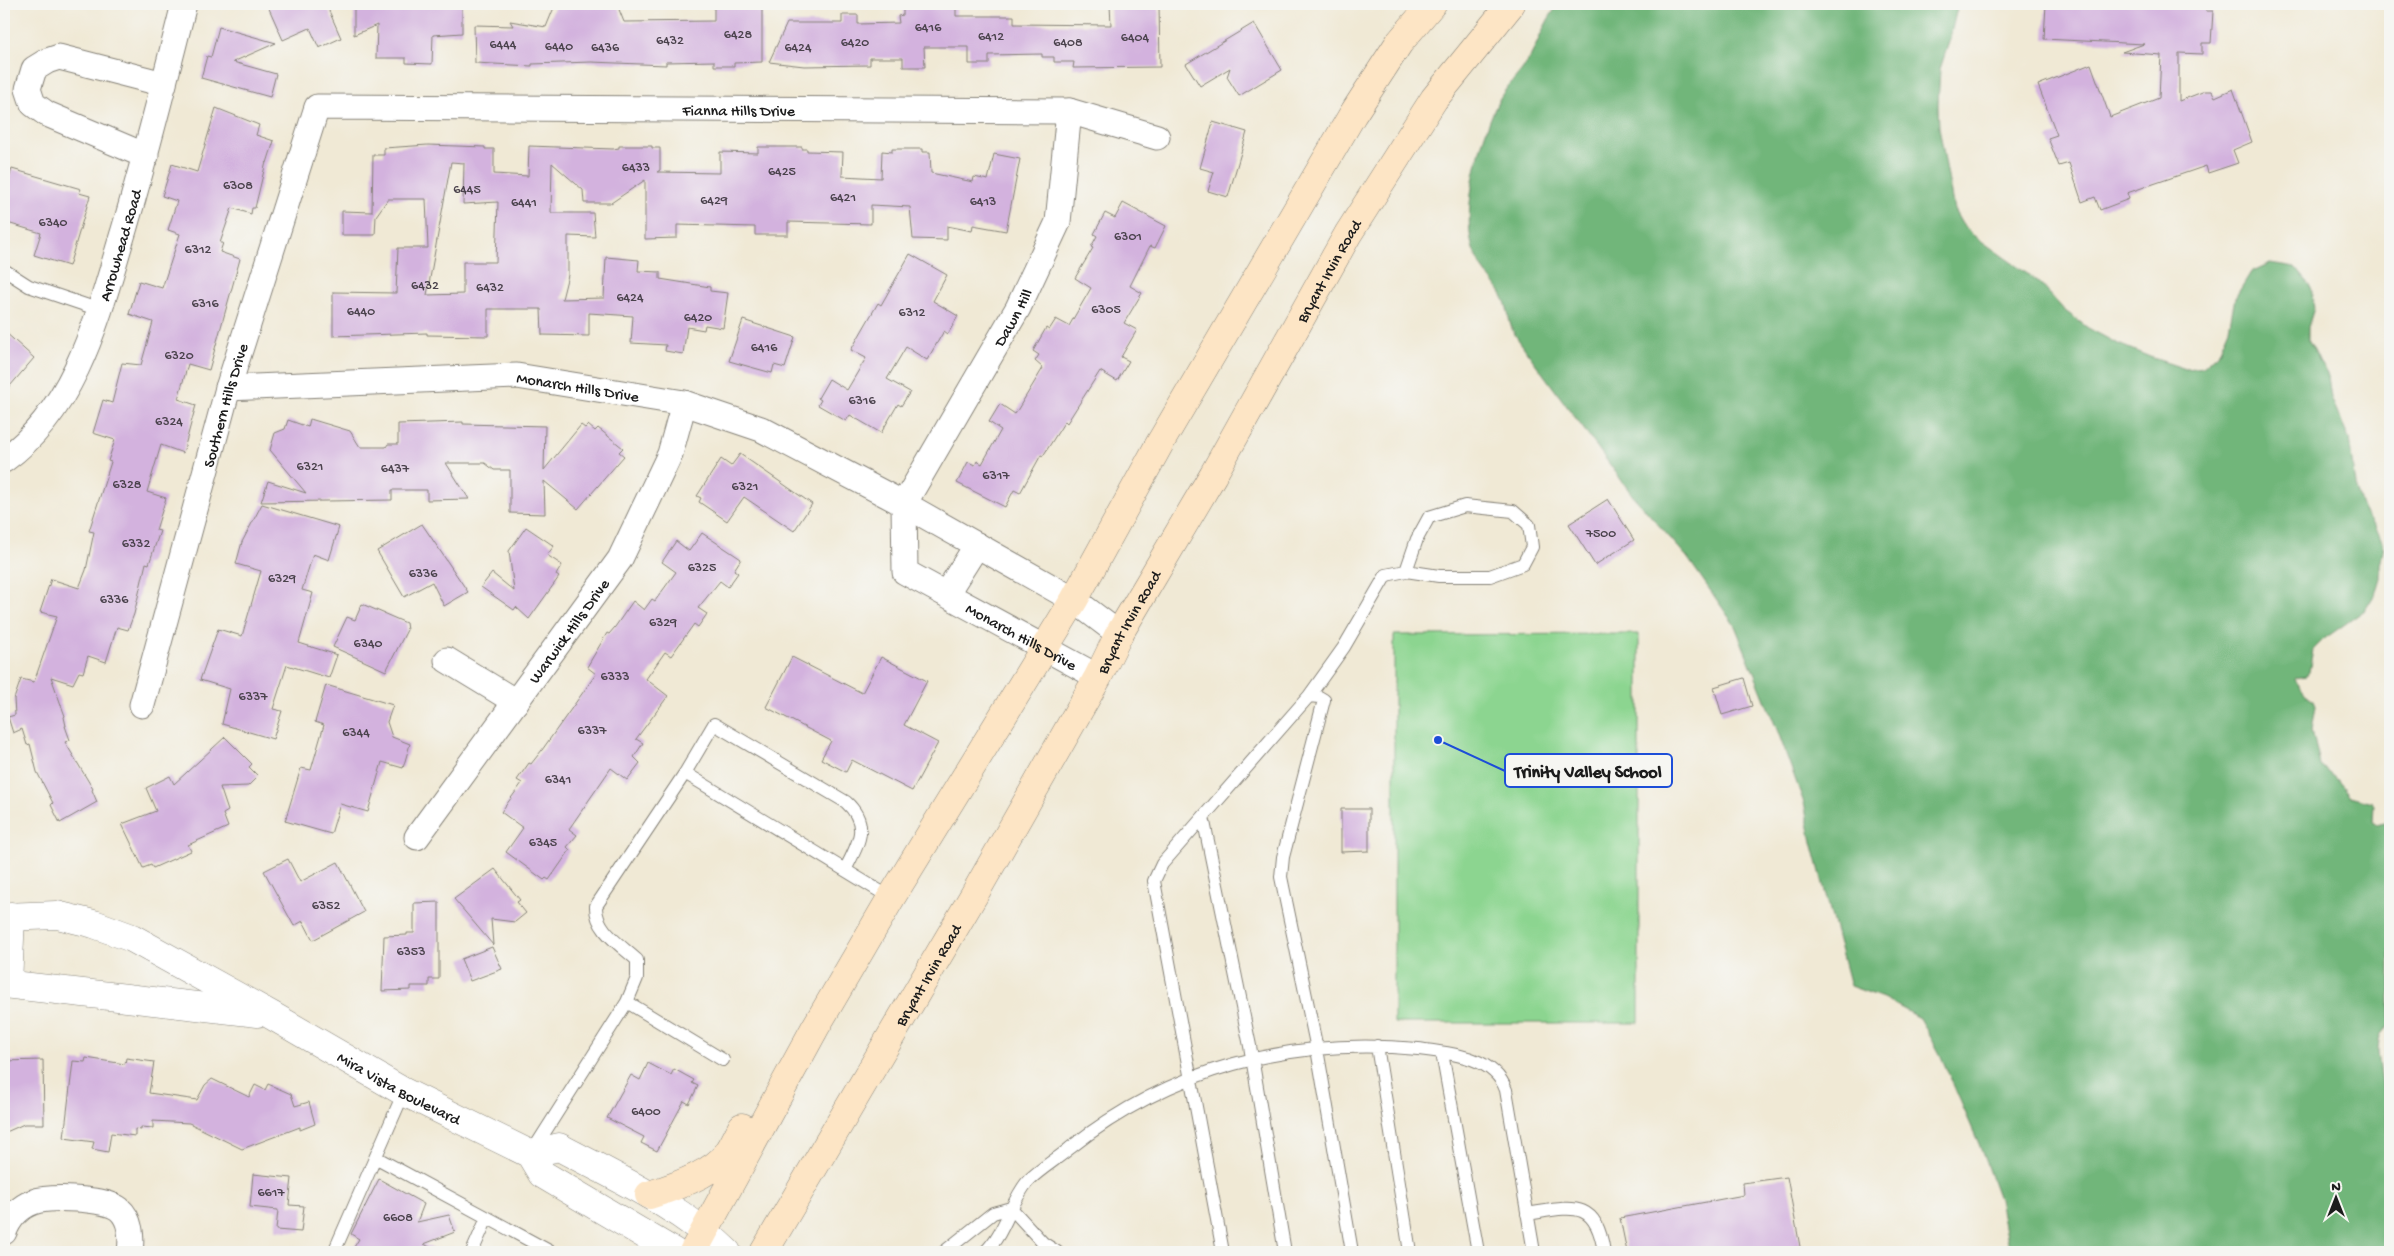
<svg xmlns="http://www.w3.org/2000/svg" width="2394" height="1256" viewBox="0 0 2394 1256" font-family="'Gochi Hand',sans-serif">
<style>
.green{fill:#8cd590;stroke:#547856}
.forest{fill:#71b67a;stroke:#46694b}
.building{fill:#d3b2de;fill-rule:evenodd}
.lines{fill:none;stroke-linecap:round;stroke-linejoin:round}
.service-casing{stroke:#868278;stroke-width:14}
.minor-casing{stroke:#868278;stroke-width:27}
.tertiary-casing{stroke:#868278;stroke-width:29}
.secondary-casing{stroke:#868278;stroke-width:29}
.service{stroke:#fff;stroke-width:12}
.minor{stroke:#fff;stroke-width:25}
.tertiary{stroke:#fff;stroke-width:28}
.secondary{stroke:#fde5c5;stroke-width:28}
.labels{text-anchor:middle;stroke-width:4.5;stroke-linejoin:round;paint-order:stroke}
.number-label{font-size:14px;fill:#4a424c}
.street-label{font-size:16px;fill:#1c1c1c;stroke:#f6f6f2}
.leader{fill:none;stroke:#1d4ed8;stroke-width:2}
.callout-dot{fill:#1d4ed8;stroke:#f6f6f2;stroke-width:2}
.callout{fill:#f6f6f2;stroke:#1d4ed8;stroke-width:2}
.callout-label{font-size:18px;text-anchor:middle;font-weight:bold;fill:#1c1c1c}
</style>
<rect width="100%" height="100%" fill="#f6f6f2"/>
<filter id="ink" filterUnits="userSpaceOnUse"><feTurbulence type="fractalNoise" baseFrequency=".02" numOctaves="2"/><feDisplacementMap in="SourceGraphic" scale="10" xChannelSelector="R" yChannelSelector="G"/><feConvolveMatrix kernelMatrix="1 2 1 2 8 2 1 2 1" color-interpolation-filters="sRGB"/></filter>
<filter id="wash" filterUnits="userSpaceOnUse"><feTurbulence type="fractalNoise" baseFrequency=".0096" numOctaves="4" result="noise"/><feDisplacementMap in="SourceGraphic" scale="20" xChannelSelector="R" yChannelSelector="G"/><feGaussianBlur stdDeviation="1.12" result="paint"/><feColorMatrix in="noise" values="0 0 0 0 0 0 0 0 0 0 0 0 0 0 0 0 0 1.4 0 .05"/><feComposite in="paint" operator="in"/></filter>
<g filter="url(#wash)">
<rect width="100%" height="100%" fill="#f0e9d5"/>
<path class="green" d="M1639 634V1023H1394V635Z"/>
<path class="forest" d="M1559 4H1958L1949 42 1940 69 1938 105 1939 127 1954 210 1962 224 1973 235 2039 282 2064 310 2088 328 2116 343 2150 357 2186 369 2203 367 2218 354 2229 328 2235 298 2251 272 2270 263 2295 267 2311 286 2314 308 2308 327V340L2328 376 2331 398 2349 438 2355 485 2363 509 2379 534 2384 546 2380 564V578L2375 594 2365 610 2324 639 2313 650 2309 672 2306 676 2296 678 2295 680 2308 697 2314 701 2316 706 2312 730 2320 765 2336 778 2350 796 2372 802 2374 805 2373 822 2377 824 2390 820V1025C2380 1032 2378 1040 2378 1052L2388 1129 2390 1252H2009L1999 1199 1979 1144 1940 1054 1920 1018 1883 998 1850 986 1812 842 1804 803 1778 732 1735 626 1687 557 1633 496 1527 352C1522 344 1514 335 1511 326 1508 317 1508 306 1503 297 1494 280 1479 268 1473 249 1461 211 1480 139 1497 104 1504 88 1517 78 1526 64 1539 44 1542 24 1559 4Z"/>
<g id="blocks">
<path class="building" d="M267 4H326L341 38 319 48 310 28 283 40Z
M354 4H462V33L433 35 432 64 406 63V58H376L377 25 354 35Z
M714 4H762V62L734 63V66H714V61L666 62V65L591 62 532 64V66L475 63 474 25 513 26 510 21 546 27 555 5 618 7 624 22 714 21Z
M903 4H956V16H1014V24L1111 25 1110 5 1159 4 1160 67 1073 68 1074 62H1054V57H1042V54L989 55V64H969V47H924L925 67H903V58H870V65L804 66 769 62 787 23H842V15H858V24L899 23 898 16 903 15Z
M2046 4H2206V11H2213L2211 43H2202V54L2179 53V101L2205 91H2212L2215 97 2233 89 2252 142 2233 150 2238 163 2208 173 2206 166 2127 193 2129 199 2100 210 2095 197 2082 202 2069 163 2059 166 2048 138 2057 135 2038 85 2091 64 2110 117 2159 98 2161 55 2122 52 2144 44 2044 39Z
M1254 23 1282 70 1239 96 1227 77 1230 68 1200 86 1186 64Z
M219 27 276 43 233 62 276 74 270 97 201 78 207 56 211 57Z
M216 108 259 125 256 135 274 141 267 163 266 162 255 208H252L251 214 232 208 220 243H223L220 252 240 259 209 370 188 364 178 399 196 405 183 453 161 445 147 492 166 498 156 530 160 531 149 564 146 563 134 614 128 630 117 627 106 662 88 656 83 673 79 672 73 684 51 677 65 716 64 717 66 726H65L70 740 65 742 93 789 92 790 97 802 60 823 51 805 53 803 37 772 30 744 27 745 22 729 13 733 8 717 15 715 14 699 21 679 34 682 57 616 40 612 51 579 79 588 86 570 94 532 89 531 111 462 108 461 115 440 93 433 103 400 112 403 122 363 141 365 153 322 129 314 139 281 162 288 180 234 168 230 177 201 162 196 172 164 197 172Z
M1213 122 1247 132 1228 197 1208 191 1214 172 1200 168Z
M428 145 485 147V149H494V174L528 176 529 146 613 149 619 148V146H652V148H660V170L657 172 720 173V152L758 153V147H802V149H807V151L843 152 842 176 881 178 882 151 892 152V149H922V152H930L931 173 973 182 974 177 988 180 994 154 1020 159 1006 231 973 225 972 231 947 226V240L913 239 910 207 871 205V224L788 222V235H755V227L677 225V238L645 239V180L611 203H584L583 190 552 163 551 213H593L595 237 568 236V275L562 299 604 298 606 257 639 260 638 271 660 272V279L710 287V291L728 293 723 328 705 325 704 330 687 327 683 354 665 351 666 345 631 343 633 316 589 313V336L542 335 541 309H488V336L427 335V333L333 336V292L396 293 398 248H428L426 199H388L376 216 375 235H342V211L372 212 373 155H384V148ZM451 162 464 163 463 204 498 202 496 262H463V294L427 295Z
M12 169 81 189 79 193 90 196 69 266 34 255 41 233 4 222V194Z
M1123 203 1166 226 1155 248 1150 246 1130 286 1142 293 1124 323 1137 330 1121 357 1129 361 1117 381 1100 371 1067 423 1065 421 1043 456 1041 455 1020 493 1014 490 1005 507 957 483 968 462 975 465 977 461 982 464 1001 430 989 422 1000 404 1015 414 1043 368 1035 361 1039 355 1033 351 1046 328 1049 330 1056 319 1069 326 1091 288 1075 278 1093 248 1091 247 1097 236 1094 234 1105 213 1115 218Z
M910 254 947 275 933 301 958 316 948 334 944 331 927 360 906 347 887 379 910 392 901 406 898 404 881 433 850 415 846 421 818 405 821 400 818 398 829 379 847 390 866 358 851 350 878 303 881 305Z
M743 320 795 337 785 368 774 365 772 373 729 361Z
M4 331 34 358 4 393Z
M310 419 350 431 360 447H386L388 444H398V424L463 422V424L545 426 544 470 581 425 585 428 588 425 595 431 598 428 623 448 619 452 624 456 578 509 544 481 545 514 510 513V470H494L485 463H446L469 499 427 500V490H392V500L261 502 268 481 306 493 270 450 275 433 285 429 288 420 308 427Z
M740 454 812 504 794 531 744 497 727 521 699 502 701 498 697 496 721 459 731 466Z
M1608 499 1634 540 1595 565 1569 524Z
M262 504 339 527 329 560 313 554 302 590 313 593 299 643 337 655 329 678 287 665 273 709 282 711 273 739 222 724 230 689 200 680 218 629 242 636 261 571 236 564 242 542Z
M422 524 468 592 444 606 432 582 404 597 377 551Z
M526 527 554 546 547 555 562 565 556 575 559 577 529 619 516 607 514 610 481 587 492 573 514 591 509 551Z
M702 533 741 559 734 570 738 573 728 587 720 581 698 608 707 614 698 627 694 624 671 656 665 652 646 679 668 696 636 739 643 743 634 757 640 763 627 780 611 768 569 829 577 835 567 847 570 850 549 880 546 878 544 880 506 852 523 828 501 812 522 783 517 780 529 763 531 764 542 750 596 674 587 667 607 633 609 634 615 627 633 601 644 610 652 599 655 601 676 572 662 562 676 541 689 551Z
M362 604 406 623 407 630 386 671 333 647 347 617 355 620Z
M792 657 862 693 881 657 927 681 904 725 938 743 912 791 852 760 846 772 821 759 831 741 766 707Z
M1744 678 1752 706 1722 715 1714 687Z
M326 685 393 705 387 722 392 737 410 744 403 768 382 762 368 812 340 804 331 834 285 821 301 768 311 770 324 725 315 722Z
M225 737 252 764 249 767 258 776 248 786 220 787 228 811 223 814 228 827 188 845 191 851 153 868 151 865 143 868 122 824 156 811 146 788 170 776 174 784Z
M1341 809H1369V851L1341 852Z
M288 859 300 882 338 862 364 912 313 940 303 921 294 926 264 871Z
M495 869 520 900 517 902 526 913 515 922 491 919 493 945 454 899Z
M439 902V979H429V986H411V990L382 991 384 936 407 935V933H414V903Z
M492 947 502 969 470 981 461 959Z
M86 1058 125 1064 126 1058 154 1062 149 1093 197 1100 205 1085 212 1079 249 1097 255 1085 265 1090 268 1084 291 1094 295 1106 309 1102 315 1124 300 1130V1127L242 1149 189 1123 153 1121V1128L141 1127V1130L135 1129V1136L111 1133 108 1152 92 1149 94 1142 64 1138 73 1061 85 1062Z
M43 1060 44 1124H24L4 1133V1061Z
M648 1063 671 1075 674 1069 694 1080 692 1083 698 1086 689 1104 684 1101 657 1151 641 1143 644 1137 607 1118 631 1075 640 1080Z
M253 1174 292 1178 289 1205 304 1206 301 1232 276 1230 278 1210 250 1207Z
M1787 1177 1801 1252H1627L1620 1218 1744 1195 1743 1183Z
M379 1179 424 1204 417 1222 449 1215 455 1232 424 1244 439 1252H351L359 1239 351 1234Z"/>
</g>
</g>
<g filter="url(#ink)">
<use href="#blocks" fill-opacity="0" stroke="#868278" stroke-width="1"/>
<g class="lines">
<g class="service-casing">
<path id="service" d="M4 270 29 286 100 310
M1309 696 1319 697 1324 700 1283 857 1281 877 1317 1049 1352 1252
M685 773 714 724 846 802C871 825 858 844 845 870
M1203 817 1250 1046 1285 1252
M627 1002 637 978V960C621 945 595 930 596 906L685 773 891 898
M1377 1046 1410 1252
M1442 1053 1478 1252
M532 1152 627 1002 723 1060
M377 1158 551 1252
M1011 1208 1043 1243 1057 1252
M1527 1214C1572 1207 1596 1198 1604 1252
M334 1252 404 1092
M472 1252 487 1218
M944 1252 993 1213 1011 1208
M985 1252C1006 1232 1010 1202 1028 1181 1040 1169 1057 1159 1070 1148 1171 1068 1290 1037 1418 1049 1449 1053 1494 1056 1506 1090L1534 1252
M1223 1252 1154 881 1162 864 1309 696 1344 647 1386 575 1406 571 1439 576H1490L1523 564 1532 547 1529 525 1513 511 1465 506 1429 517 1417 539 1406 571"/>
</g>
<g class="minor-casing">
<g id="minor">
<path d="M146 156 47 114 33 104 28 89 34 69 47 61 59 57 164 84"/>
<path id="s1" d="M228 388 517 376 684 403 761 429 904 504 1074 600 1119 634"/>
<path id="s2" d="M4 460C78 407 99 312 124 230 146 155 165 80 184 4"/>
<path id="s3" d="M904 504 1018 308 1058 222 1069 111"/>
<path id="s4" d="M904 504 905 572 1098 677"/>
<path d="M946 594 977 545"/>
<path d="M447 660 516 702"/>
<path id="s5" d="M142 705 228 388 317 107 1069 111 1157 137"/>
<path id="s6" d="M417 837 620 559 670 454 684 403"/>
<path d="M4 1232C9 1219 19 1207 33 1202 50 1196 105 1198 119 1209 131 1219 132 1238 130 1252"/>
</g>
</g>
<g class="tertiary-casing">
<g id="tertiary">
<path id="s7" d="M4 917 57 915 94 924 132 938 271 1015 404 1092 530 1154 542 1174 674 1252"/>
<path d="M4 984 258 1013"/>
<path d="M8 984 11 916"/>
<path d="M530 1154 559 1147C617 1178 680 1206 727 1252"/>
</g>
</g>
<g class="secondary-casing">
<g id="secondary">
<path d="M649 1195C672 1188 712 1174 727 1154 733 1146 737 1136 742 1127"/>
<path d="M693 1252 815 1028 891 898 1074 600 1160 443 1353 114 1399 43 1432 4"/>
<path id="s8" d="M764 1252 974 895 1098 677 1119 634 1213 475 1348 234 1434 99 1511 4"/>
</g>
</g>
<use href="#service" class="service"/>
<use href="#minor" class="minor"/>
<use href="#tertiary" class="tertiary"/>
<use href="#secondary" class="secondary"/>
</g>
</g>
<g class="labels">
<g class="number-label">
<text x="928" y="31">6416</text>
<text x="738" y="38">6428</text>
<text x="991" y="40">6412</text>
<text x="1135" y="41">6404</text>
<text x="670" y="44">6432</text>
<text x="855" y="46">6420</text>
<text x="1068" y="46">6408</text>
<text x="503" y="48">6444</text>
<text x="559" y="50">6440</text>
<text x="605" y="51">6436</text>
<text x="798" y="51">6424</text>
<text x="636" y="171">6433</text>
<text x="782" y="175">6425</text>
<text x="238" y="189">6308</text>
<text x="467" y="193">6445</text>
<text x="843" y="201">6421</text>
<text x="714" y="204">6429</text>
<text x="983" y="205">6413</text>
<text x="524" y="206">6441</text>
<text x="53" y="226">6340</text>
<text x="1128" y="240">6301</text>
<text x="198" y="253">6312</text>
<text x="425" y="289">6432</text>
<text x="490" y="291">6432</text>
<text x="630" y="301">6424</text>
<text x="205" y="307">6316</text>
<text x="1106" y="313">6305</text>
<text x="361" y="315">6440</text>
<text x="912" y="316">6312</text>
<text x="698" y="321">6420</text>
<text x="764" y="351">6416</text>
<text x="179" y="359">6320</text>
<text x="862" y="404">6316</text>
<text x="169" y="425">6324</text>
<text x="310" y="470">6321</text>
<text x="395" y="472">6437</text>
<text x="996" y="479">6317</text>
<text x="127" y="488">6328</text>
<text x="745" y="490">6321</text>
<text x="1601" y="537">7500</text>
<text x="136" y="547">6332</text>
<text x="702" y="571">6325</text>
<text x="423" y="577">6336</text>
<text x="282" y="582">6329</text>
<text x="114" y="603">6336</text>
<text x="663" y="626">6329</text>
<text x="368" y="647">6340</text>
<text x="615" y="680">6333</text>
<text x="253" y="700">6337</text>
<text x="592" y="734">6337</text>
<text x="356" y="736">6344</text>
<text x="558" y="783">6341</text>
<text x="543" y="846">6345</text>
<text x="326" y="909">6352</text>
<text x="411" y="955">6353</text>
<text x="646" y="1115">6400</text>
<text x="271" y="1196">6617</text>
<text x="398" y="1221">6608</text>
</g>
<g class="street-label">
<text dy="6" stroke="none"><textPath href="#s5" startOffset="1045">Fianna Hills Drive</textPath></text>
<text dy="6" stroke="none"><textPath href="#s2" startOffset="249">Arrowhead Road</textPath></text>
<text dy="6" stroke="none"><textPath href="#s8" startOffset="1132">Bryant Irvin Road</textPath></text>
<text dy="6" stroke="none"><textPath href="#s3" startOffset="216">Dawn Hill</textPath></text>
<text dy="6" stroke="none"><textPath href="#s1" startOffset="351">Monarch Hills Drive</textPath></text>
<text dy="6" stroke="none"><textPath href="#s5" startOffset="311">Southern Hills Drive</textPath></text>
<text dy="6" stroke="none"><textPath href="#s8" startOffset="728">Bryant Irvin Road</textPath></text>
<text dy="6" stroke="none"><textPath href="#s6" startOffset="256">Warwick Hills Drive</textPath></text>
<text dy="6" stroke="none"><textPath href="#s4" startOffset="201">Monarch Hills Drive</textPath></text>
<text dy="6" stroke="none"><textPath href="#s8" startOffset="322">Bryant Irvin Road</textPath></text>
<text dy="6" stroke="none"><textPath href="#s7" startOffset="438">Mira Vista Boulevard</textPath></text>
</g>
</g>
<path class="leader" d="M1438 740L1505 771"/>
<circle class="callout-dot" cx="1438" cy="740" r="5"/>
<rect class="callout" x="1505" y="754" width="167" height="33" rx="5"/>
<g class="callout-label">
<text x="1588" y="777">Trinity Valley School</text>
</g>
<rect width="2394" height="1256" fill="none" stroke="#f6f6f2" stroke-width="20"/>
<g transform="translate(2336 1198)" stroke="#f6f6f2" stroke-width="4" paint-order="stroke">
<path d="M0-4L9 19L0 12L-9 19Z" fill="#1c1c1c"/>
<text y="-8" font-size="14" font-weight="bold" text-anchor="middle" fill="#1c1c1c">N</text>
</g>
</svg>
